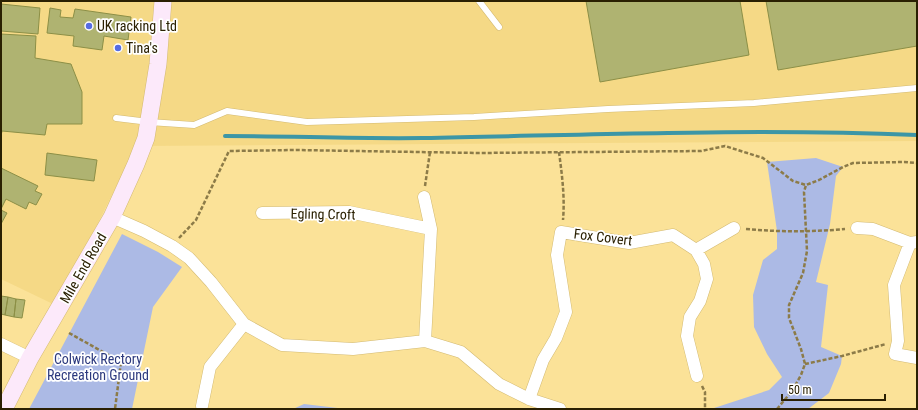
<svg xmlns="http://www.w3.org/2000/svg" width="918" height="410" viewBox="0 0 918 410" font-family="'Roboto Condensed',sans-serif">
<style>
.built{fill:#f5d986}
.green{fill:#acbae5}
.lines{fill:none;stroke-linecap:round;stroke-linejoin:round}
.stream{stroke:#3c96a6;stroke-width:4}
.building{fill:#afb371;stroke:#8c8f46}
.lane-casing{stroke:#d3ba72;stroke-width:7}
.street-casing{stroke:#d3ba72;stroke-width:13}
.secondary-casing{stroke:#d3ba72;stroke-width:18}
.path{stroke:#8c7b48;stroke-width:2.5;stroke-dasharray:4 2;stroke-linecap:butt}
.lane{stroke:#fff;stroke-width:6}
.street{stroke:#fff;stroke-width:12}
.secondary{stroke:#fce9fa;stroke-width:17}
.poi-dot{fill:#556ce2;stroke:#fff;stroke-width:1.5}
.labels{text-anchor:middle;stroke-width:3.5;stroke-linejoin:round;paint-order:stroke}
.poi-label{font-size:14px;fill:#2a2002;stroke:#fff;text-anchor:start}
.street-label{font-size:14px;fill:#2a2002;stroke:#fff}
.park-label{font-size:14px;fill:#2c397e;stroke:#fff}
</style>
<rect width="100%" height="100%" fill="#fbe298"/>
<path class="built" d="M1 1H917V141L136 146 98 223 53 304 1 279Z"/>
<path class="green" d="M816 158 843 167 836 176 830 224 816 282 828 285 821 347 842 356 841 364 829 393 808 409H711L769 390 782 377 767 354 754 327 753 295 763 260 777 249V231L767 162Z
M122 234 158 252 182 267 153 307 132 409H29Z
M304 404 346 409H293Z"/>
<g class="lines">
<path class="stream" d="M225 136C291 136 357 139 423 138 588 135 752 128 917 135"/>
</g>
<path class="building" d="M586 1H740L749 55 600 82Z
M766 1H917V46L778 70Z
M1 4 40 8 38 34 1 31Z
M50 8 61 10 60 17 73 18 75 9 131 17 128 40 104 36 102 50 73 46 74 36 47 33Z
M1 34 36 36 35 58 71 64 82 92V124H47L45 135 2 131 1 136Z
M47 153 97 160 94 181 45 175Z
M1 168 38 186 35 191 42 194 36 205 29 202 26 209 6 199 1 209Z
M1 210 7 213 1 224Z
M1 296 8 297 5 315 1 314Z
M8 297 16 299 14 317 5 315Z
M16 299 25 300 22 318 14 317Z"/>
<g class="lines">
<g class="lane-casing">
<path id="lane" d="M479 1 499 27
M116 118 149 122 194 125 227 111 307 122 474 117 608 109 754 103 917 88"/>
</g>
<g class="street-casing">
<path id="street" d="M424 197 431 229
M262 213 349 212 431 229 425 341
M112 217 144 231 172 246 189 258 211 282 244 324 282 345 353 349 425 341 461 352 499 384 529 399 560 409
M857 228 873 229 910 243
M917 242 910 243 894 285 898 341 895 354 917 358
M696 250 734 228
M1 344 30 358
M529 399 543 360 556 338 566 312 557 255 561 232 629 243 673 235 696 250 704 264 707 279 700 301 690 317 687 336 697 376
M202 406 210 367 244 324"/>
</g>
<g class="secondary-casing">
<path id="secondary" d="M4 409 30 358 112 217 136 164 146 138 158 64 163 1"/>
</g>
<path class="path" d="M559 152C562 175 565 197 563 220
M425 186 430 152
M746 229C779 232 812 232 845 229
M179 238 196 220 229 151 296 150 478 153 701 151 725 146 763 158 793 181 806 185 819 180 843 167 853 163 904 162 917 163
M69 333 121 362 115 409
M805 364 842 356 886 344
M702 386 705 392V409
M777 409 792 391 801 375 805 364 801 349 789 318V305L803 273 807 251 804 192 806 185"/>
<use href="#lane" class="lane"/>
<use href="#street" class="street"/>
<use href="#secondary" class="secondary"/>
</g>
<g class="poi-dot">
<circle cx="89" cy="26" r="4"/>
<circle cx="118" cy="48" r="4"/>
</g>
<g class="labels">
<g class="poi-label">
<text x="97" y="31">UK racking Ltd</text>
<text x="126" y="53">Tina's</text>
</g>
<g class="street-label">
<text transform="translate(323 214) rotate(1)" y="5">Egling Croft</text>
<text transform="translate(603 237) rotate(7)" y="5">Fox Covert</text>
<text transform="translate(83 268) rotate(-60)" y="5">Mile End Road</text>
</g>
<g class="park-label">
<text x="98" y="364">Colwick Rectory<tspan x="98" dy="16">Recreation Ground</tspan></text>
</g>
</g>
<rect width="918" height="410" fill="none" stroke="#2a2002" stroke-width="4"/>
<path d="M782 394v6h103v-6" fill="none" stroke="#2a2002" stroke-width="2"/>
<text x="788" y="394" font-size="12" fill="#2a2002" stroke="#ffffff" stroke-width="3" paint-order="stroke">50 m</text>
</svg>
